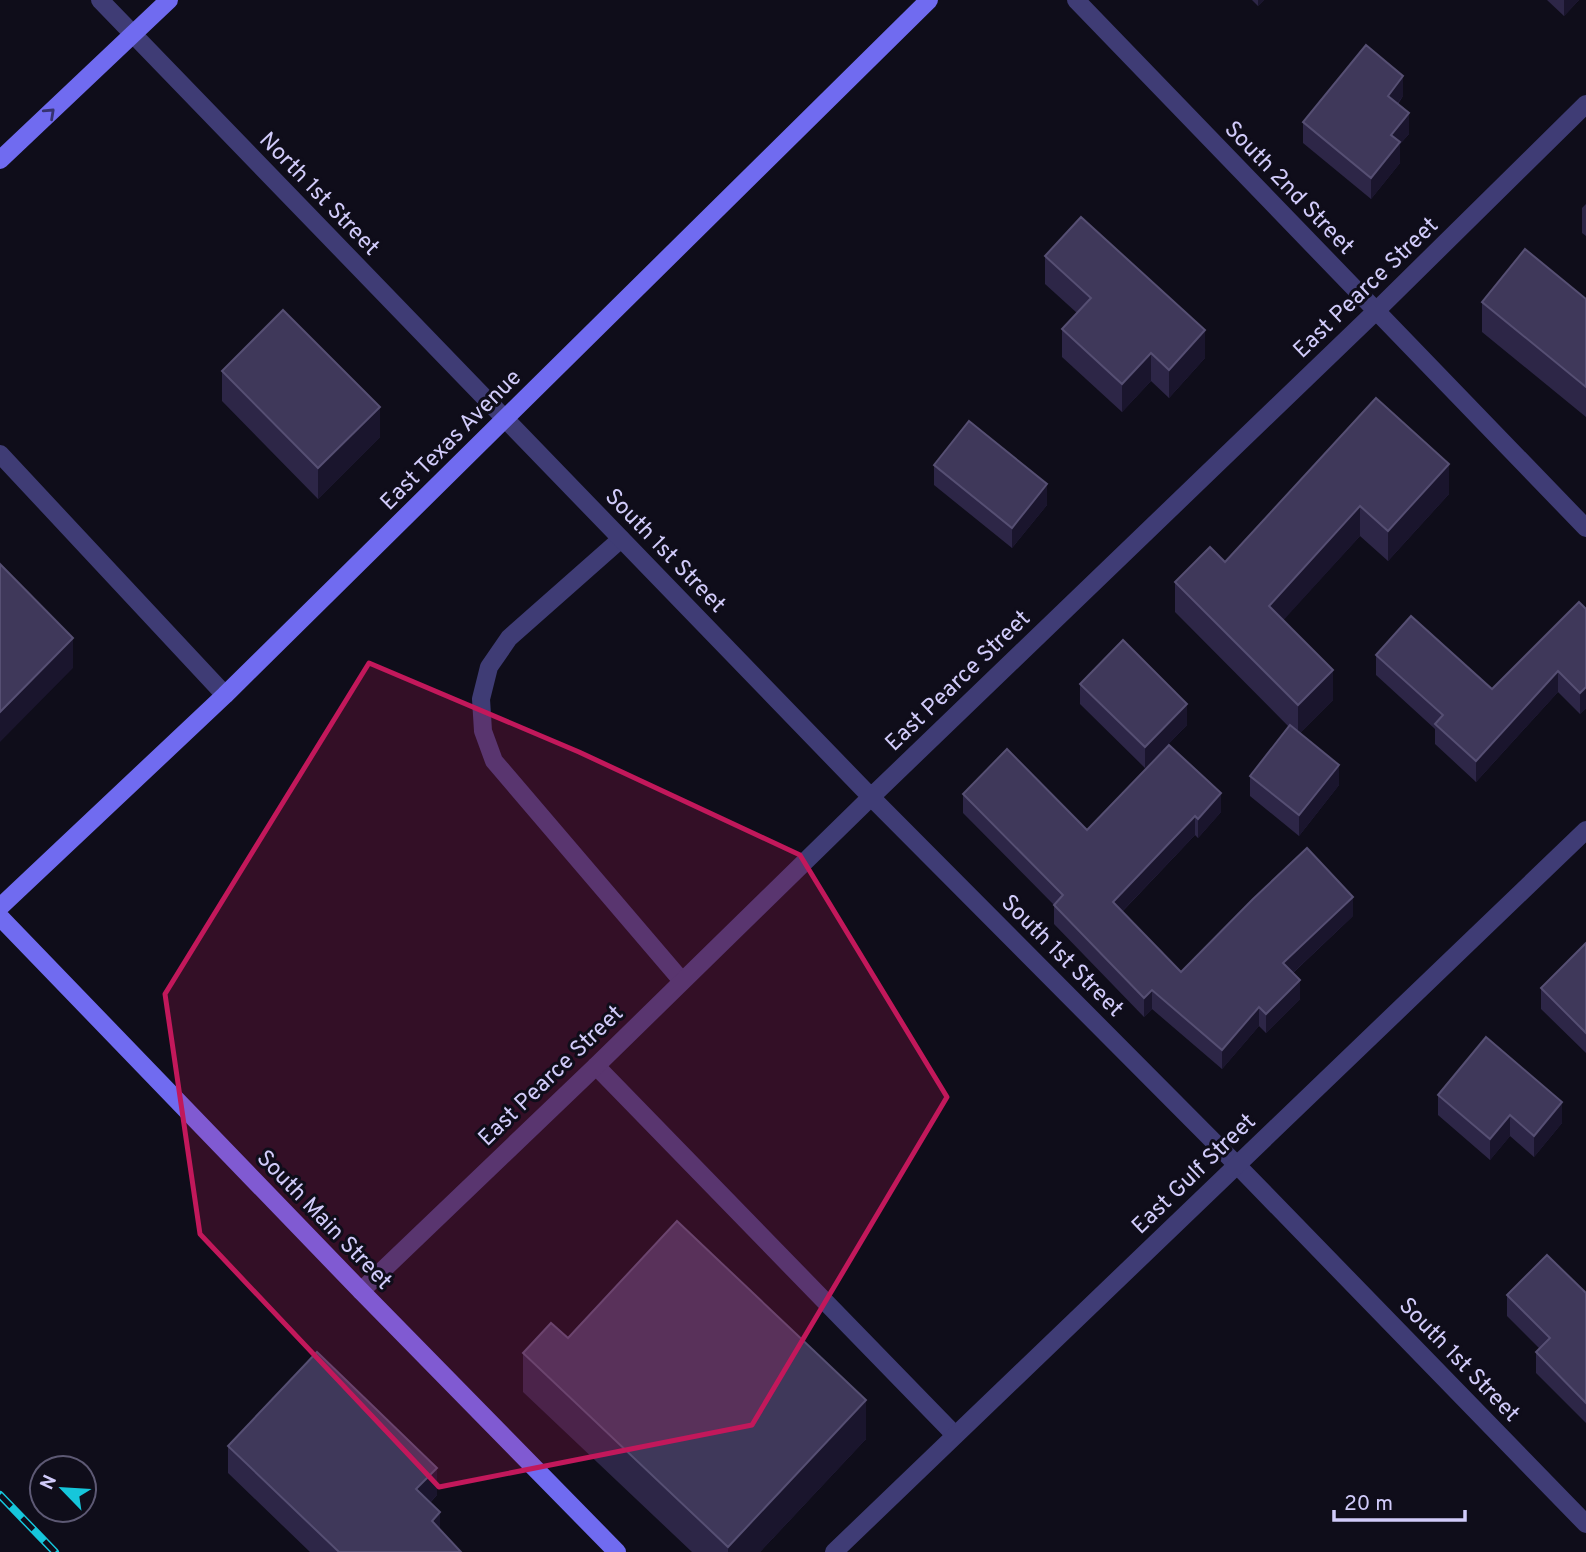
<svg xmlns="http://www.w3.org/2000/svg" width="1586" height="1552" viewBox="0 0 1586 1552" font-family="Overpass,sans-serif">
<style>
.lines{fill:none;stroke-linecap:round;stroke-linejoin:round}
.service{stroke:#3f3c75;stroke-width:18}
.minor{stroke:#3f3c75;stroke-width:18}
.tertiary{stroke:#3f3c75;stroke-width:18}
.secondary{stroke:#706bf0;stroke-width:18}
.rail-casing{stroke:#16c6db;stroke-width:8}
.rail{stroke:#0f0d1a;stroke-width:5;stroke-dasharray:16;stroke-linecap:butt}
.wall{fill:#2d2647}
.shaded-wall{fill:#1a152d}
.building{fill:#3f385a;stroke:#564f73;stroke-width:2}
.oneway{stroke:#363370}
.marked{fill:#c2185b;fill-opacity:0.2;stroke:#c2185b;stroke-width:5;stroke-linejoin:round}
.labels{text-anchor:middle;stroke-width:6;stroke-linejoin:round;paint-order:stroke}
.street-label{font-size:23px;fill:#d1cbfa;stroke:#0f0d1a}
</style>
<rect width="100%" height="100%" fill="#0f0d1a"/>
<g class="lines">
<path class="service" d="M0 454 225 695
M621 539 509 638 489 667 481 699 483 731 494 761 682 981
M596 1066 955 1435"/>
<path class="minor" d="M100 0 871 797 1237 1165 1586 1524
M1076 0 1586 528
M361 1291 596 1066 871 797 1376 311 1586 104"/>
<path class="tertiary" d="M834 1552 1586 830"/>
<path class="secondary" d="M0 160 169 0
M0 907 225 695 929 0
M0 917 361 1291 617 1552"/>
<g class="rail-casing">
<path id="rail" d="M0 1495 55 1552"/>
</g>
<use href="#rail" class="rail"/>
</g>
<path class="wall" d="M1252 0H1264L1258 6Z
M1547 0H1579L1564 16Z
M1403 96 1398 104 1409 134 1400 144V163L1371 199 1303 143V122Z
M1586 204V236L1582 233V208Z
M1045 256 1205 358 1169 398 1151 381 1122 412 1062 357V329L1077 313 1045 284Z
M1586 299V417L1482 332V302Z
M222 371 380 437 318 499 222 401Z
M1376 398 1449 494 1388 561 1360 536 1283 620 1333 700 1300 733 1339 785 1299 836 1250 796V776L1289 727 1175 612V582L1225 562Z
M934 465 1047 505 1012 548 934 485Z
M1586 609V708L1580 714 1558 692 1476 782 1435 744V729L1376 675V655L1492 689Z
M1080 684 1187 725 1145 768 1080 704Z
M963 794 1087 830 1221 812 1198 838 1195 835 1122 912 1181 972 1353 916 1293 973 1300 999 1266 1033 1259 1026 1222 1069 1152 1009 1144 1017 1054 924V905L963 813Z
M1586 943V1053L1541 1009V988Z
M1438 1095 1562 1123 1534 1157 1510 1136 1490 1160 1438 1115Z
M1586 1293V1423L1536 1373V1352L1539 1348 1507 1316V1295Z
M568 1338 866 1439 760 1552H692L523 1392V1353Z
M228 1446 437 1495 430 1503 440 1530 461 1552H310L228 1473Z"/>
<path class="shaded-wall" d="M1258 0H1264L1258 6Z
M1564 0H1579L1564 16Z
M1403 76V96L1388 116V96Z
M1409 113V134L1400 144V163L1371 199V178L1391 135Z
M1205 330V358L1169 398V370Z
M1151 353V381L1122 412V384Z
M380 407V437L318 499V468Z
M1449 464V494L1388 561V531Z
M1047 484V505L1012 548V528Z
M1360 506V536L1269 636V606Z
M73 638V668L0 742V712Z
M1333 670V700L1298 735V705Z
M1558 671V692L1476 782V761Z
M1586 687V708L1580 714V693Z
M1187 704V725L1145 768V747Z
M1339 765V785L1299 836V815Z
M1221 793V812L1198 838V819Z
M1195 816V835L1113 921V902Z
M1353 897V916L1283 982V963Z
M1300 980V999L1266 1033V1014Z
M1152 990V1009L1144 1017V998Z
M1259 1007V1026L1222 1069V1050Z
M1562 1102V1123L1534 1157V1136Z
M1510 1115V1136L1490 1160V1139Z
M866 1400V1439L760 1552H728V1547Z
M437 1468V1495L416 1517V1489Z
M440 1512V1540L432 1521Z"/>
<path class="building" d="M1366 45 1403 76 1388 96 1409 113 1391 135 1400 142 1371 178 1303 122Z
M1081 217 1205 330 1169 370 1151 353 1122 384 1062 329 1091 298 1045 256Z
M1525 249 1586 299V387L1482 302Z
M283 310 380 407 318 468 222 371Z
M1376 398 1449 464 1388 531 1360 506 1269 606 1333 670 1298 705 1175 582 1210 547 1225 562Z
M969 421 1047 484 1012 528 934 465Z
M0 564 73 638 0 712Z
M1579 602 1586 609V687L1580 693 1558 671 1476 761 1435 724 1443 715 1376 655 1411 616 1492 689Z
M1123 640 1187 704 1145 747 1080 684Z
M1290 725 1339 765 1299 815 1250 776Z
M1169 745 1221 793 1198 819 1195 816 1113 902 1181 972 1253 899 1307 848 1353 897 1283 963 1300 980 1266 1014 1259 1007 1222 1050 1152 990 1144 998 1054 905 1063 895 963 794 1007 749 1087 830Z
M1586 943V1033L1541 988Z
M1486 1037 1562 1102 1534 1136 1510 1115 1490 1139 1438 1095Z
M677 1221 866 1400 728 1547 523 1353 551 1323 568 1338Z
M1547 1255 1586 1293V1403L1536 1352 1550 1338 1507 1295Z
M317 1352 437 1468 416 1489 440 1512 432 1521 461 1552H339L228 1446Z"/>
<defs><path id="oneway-chevron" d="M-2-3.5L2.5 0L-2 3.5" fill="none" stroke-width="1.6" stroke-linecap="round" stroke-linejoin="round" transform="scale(1.75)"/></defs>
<use class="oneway" href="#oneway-chevron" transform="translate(50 113) rotate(-43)"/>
<path class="marked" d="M369 663 579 752 800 855 947 1097 752 1425 439 1487 200 1234 165 994Z"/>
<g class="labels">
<g class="street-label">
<text transform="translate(1290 187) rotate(46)" y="8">South 2nd Street</text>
<text transform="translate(320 193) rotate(46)" y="8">North 1st Street</text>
<text transform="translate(1365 287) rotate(-44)" y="8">East Pearce Street</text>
<text transform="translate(450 439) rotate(-45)" y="8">East Texas Avenue</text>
<text transform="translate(666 550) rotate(46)" y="8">South 1st Street</text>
<text transform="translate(957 680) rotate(-44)" y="8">East Pearce Street</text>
<text transform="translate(1063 955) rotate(45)" y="8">South 1st Street</text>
<text transform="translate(550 1075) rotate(-44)" y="8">East Pearce Street</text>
<text transform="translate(1193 1173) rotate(-44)" y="8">East Gulf Street</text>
<text transform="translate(325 1219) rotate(46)" y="8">South Main Street</text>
<text transform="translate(1460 1359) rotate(46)" y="8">South 1st Street</text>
</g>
</g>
<g transform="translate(63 1489) rotate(295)"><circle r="33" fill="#0f0d1a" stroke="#5d5974" stroke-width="2"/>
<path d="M0-5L12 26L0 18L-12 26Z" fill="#16c6db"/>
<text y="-10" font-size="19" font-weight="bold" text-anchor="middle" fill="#d1cbfa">N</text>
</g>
<path d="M1334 1510v10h131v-10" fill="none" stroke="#d1cbfa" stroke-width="3.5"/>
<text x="1344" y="1510" font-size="21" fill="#d1cbfa" stroke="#0f0d1a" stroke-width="5" paint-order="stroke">20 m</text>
</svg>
